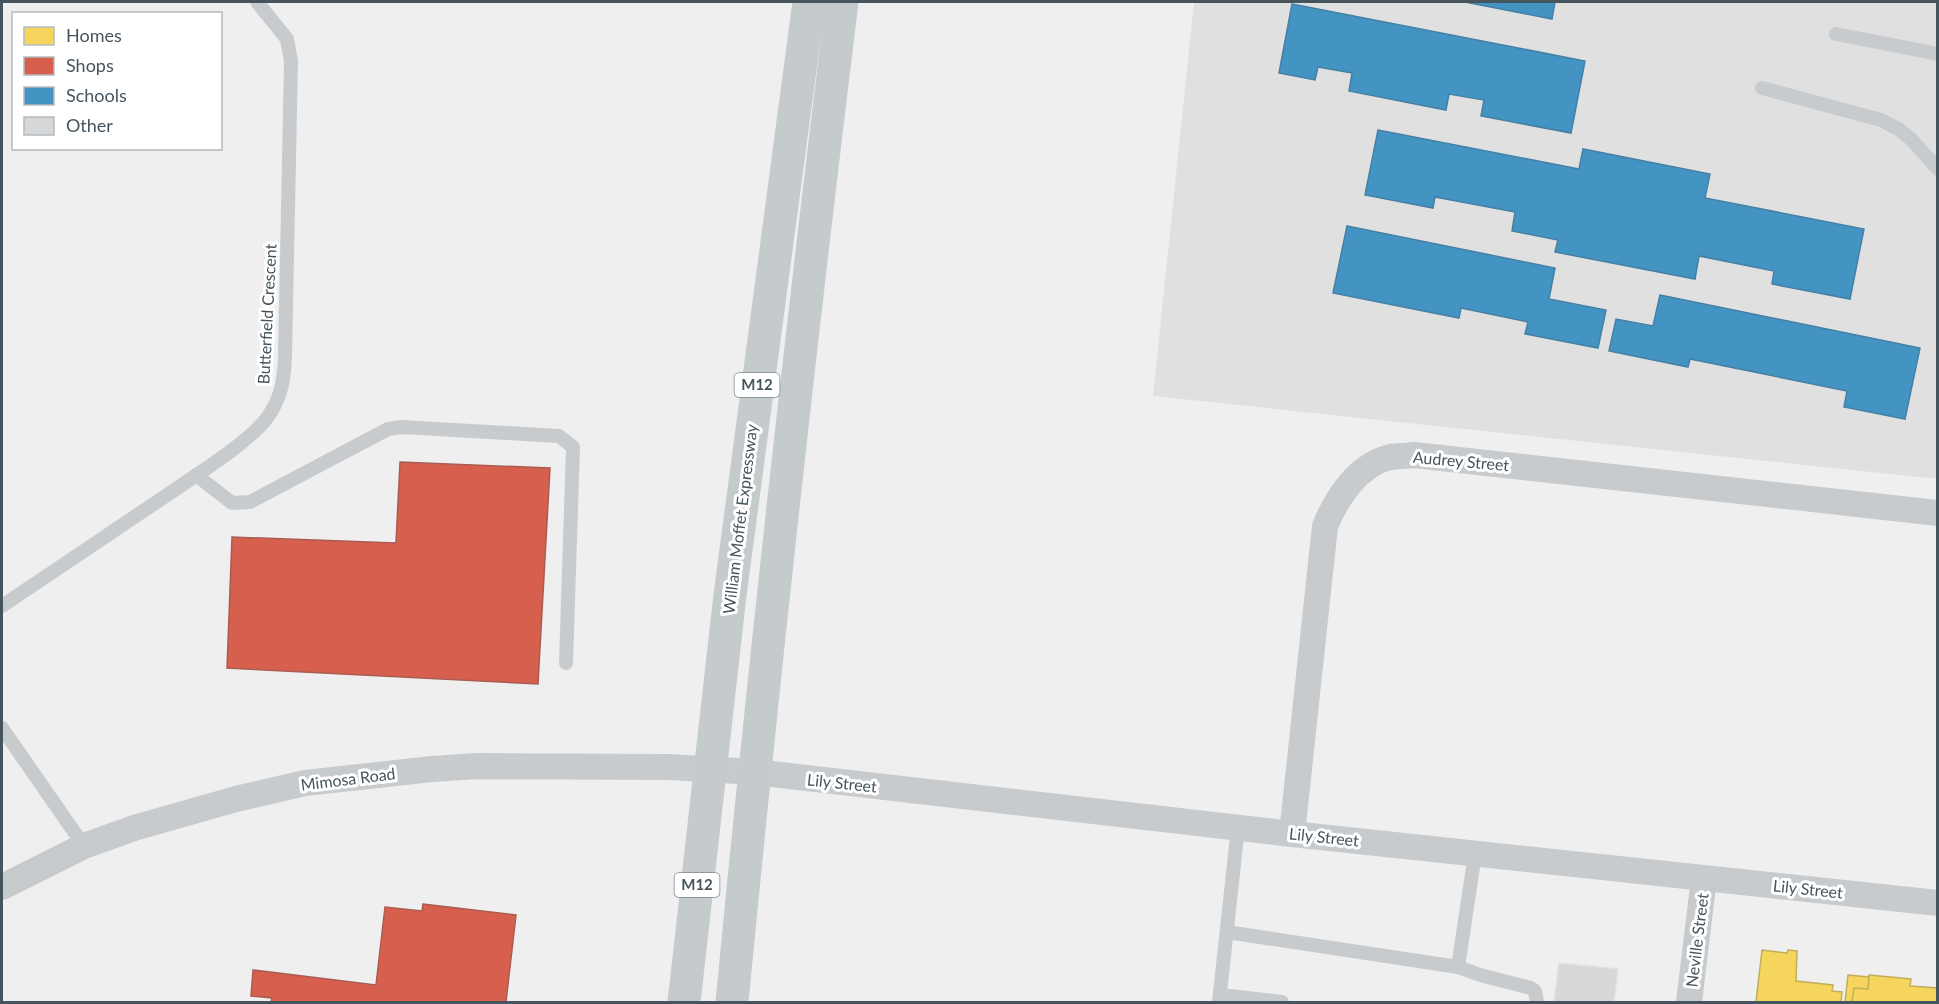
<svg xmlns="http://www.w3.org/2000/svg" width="1939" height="1004" viewBox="0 0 1939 1004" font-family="Lato,sans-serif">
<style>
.education{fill:#e1e0e1}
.homes{fill:#f6d55c;stroke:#c1ae5c;stroke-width:1.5}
.shops{fill:#d6604d;stroke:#aa5c52;stroke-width:1.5}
.schools{fill:#4393c3;stroke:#4480a4;stroke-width:1.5}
.building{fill:#d6d7d8;stroke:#e1e1e2;stroke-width:1.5}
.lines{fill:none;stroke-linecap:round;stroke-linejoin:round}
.lane{stroke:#c8cbce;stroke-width:14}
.street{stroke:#c8cbce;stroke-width:26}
.primary{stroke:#c5cacc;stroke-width:33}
.labels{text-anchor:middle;stroke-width:6;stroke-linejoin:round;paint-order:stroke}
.shield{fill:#fff;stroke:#7d878e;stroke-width:1.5}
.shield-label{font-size:15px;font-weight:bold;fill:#45545d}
.street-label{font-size:16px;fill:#45545d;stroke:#fff}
</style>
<rect width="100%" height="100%" fill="#f0efef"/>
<path class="education" d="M1194 2H1937V479L1153 396Z"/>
<path class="homes" d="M1762 950 1787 953 1788 950 1797 951 1796 981 1833 985 1832 991 1842 992 1841 1002H1756Z
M1848 975 1869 977 1868 989 1854 988 1852 1002H1845Z
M1869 975 1911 979 1910 986 1938 988V1002H1852L1854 988 1868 989Z"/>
<path class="shops" d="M400 462 550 468 538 684 227 668 232 537 396 543Z
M423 904 516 915 506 1002H271L272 998 251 996 253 970 376 985 385 907 422 911Z"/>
<path class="schools" d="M1465 2H1555L1552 19Z
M1292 4 1585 61 1571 133 1481 116 1484 100 1449 94 1446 110 1349 91 1352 73 1318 67 1315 80 1279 73Z
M1378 130 1579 169 1583 149 1710 174 1705 198 1864 229 1850 299 1772 284 1774 271 1699 256 1695 279 1555 252 1558 240 1512 231 1515 212 1435 197 1433 208 1365 195Z
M1347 226 1555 268 1549 299 1606 310 1598 348 1525 334 1528 322 1461 308 1459 318 1333 293Z
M1660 295 1920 348 1905 419 1844 407 1847 391 1690 359 1688 367 1609 351 1616 319 1653 326Z"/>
<path class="building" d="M1559 963 1618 969 1614 1002H1554Z"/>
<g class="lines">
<path class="lane" d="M1836 34 1938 54
M1762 88 1881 120 1900 130 1911 139 1938 169
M196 475 232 503 250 502 388 429 402 427 559 436 573 447 566 663
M2 606C59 568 116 529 173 491 199 473 249 442 267 418 281 399 284 380 285 357L291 61 287 39 257 2
M2 728 84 846
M1227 932 1458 967 1480 975 1531 988 1535 991 1537 1002
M1458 967 1475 854
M1220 995 1282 1002
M1219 1002 1238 827"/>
<path class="street" d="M1292 834 1325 526C1337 497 1358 465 1390 457 1398 456 1406 456 1414 455L1938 513
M2 887 84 846 134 828 236 799 305 783 432 769 478 766 669 767 755 772 1292 834 1938 903
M1689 1002 1704 878"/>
<path class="primary" d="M684 1002 730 595 809 2
M732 1002C764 668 801 335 842 2"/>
</g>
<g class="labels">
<g class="shield">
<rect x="734.5" y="373" width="45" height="24" rx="4.5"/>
<rect x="674.5" y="873" width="45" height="24" rx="4.5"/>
</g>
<g class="shield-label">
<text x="757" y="390">M12</text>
<text x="697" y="890">M12</text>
</g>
<g class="street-label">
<text transform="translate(267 314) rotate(-87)" y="6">Butterfield Crescent</text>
<text transform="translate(1461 461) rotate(5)" y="6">Audrey Street</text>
<text transform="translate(740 519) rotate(-83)" y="6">William Moffet Expressway</text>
<text transform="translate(348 779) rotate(-7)" y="6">Mimosa Road</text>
<text transform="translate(842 783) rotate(6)" y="6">Lily Street</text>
<text transform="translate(1324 837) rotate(6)" y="6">Lily Street</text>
<text transform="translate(1808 889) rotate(6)" y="6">Lily Street</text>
<text transform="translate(1697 940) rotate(-83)" y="6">Neville Street</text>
</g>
</g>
<rect width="1939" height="1004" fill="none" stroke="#45545d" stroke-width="6"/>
<rect x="12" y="12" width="210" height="138" fill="#ffffff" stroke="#b5bbbe" stroke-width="1.5"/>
<rect x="24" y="27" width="30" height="18" fill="#f6d55c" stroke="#b5bbbe" stroke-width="1.5"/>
<text x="66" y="42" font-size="18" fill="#45545d">Homes</text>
<rect x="24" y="57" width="30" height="18" fill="#d6604d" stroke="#b5bbbe" stroke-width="1.5"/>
<text x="66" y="72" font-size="18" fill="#45545d">Shops</text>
<rect x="24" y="87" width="30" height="18" fill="#4393c3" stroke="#b5bbbe" stroke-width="1.5"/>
<text x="66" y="102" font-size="18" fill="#45545d">Schools</text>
<rect x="24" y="117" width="30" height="18" fill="#d6d7d8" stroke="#b5bbbe" stroke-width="1.5"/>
<text x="66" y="132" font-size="18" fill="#45545d">Other</text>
</svg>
